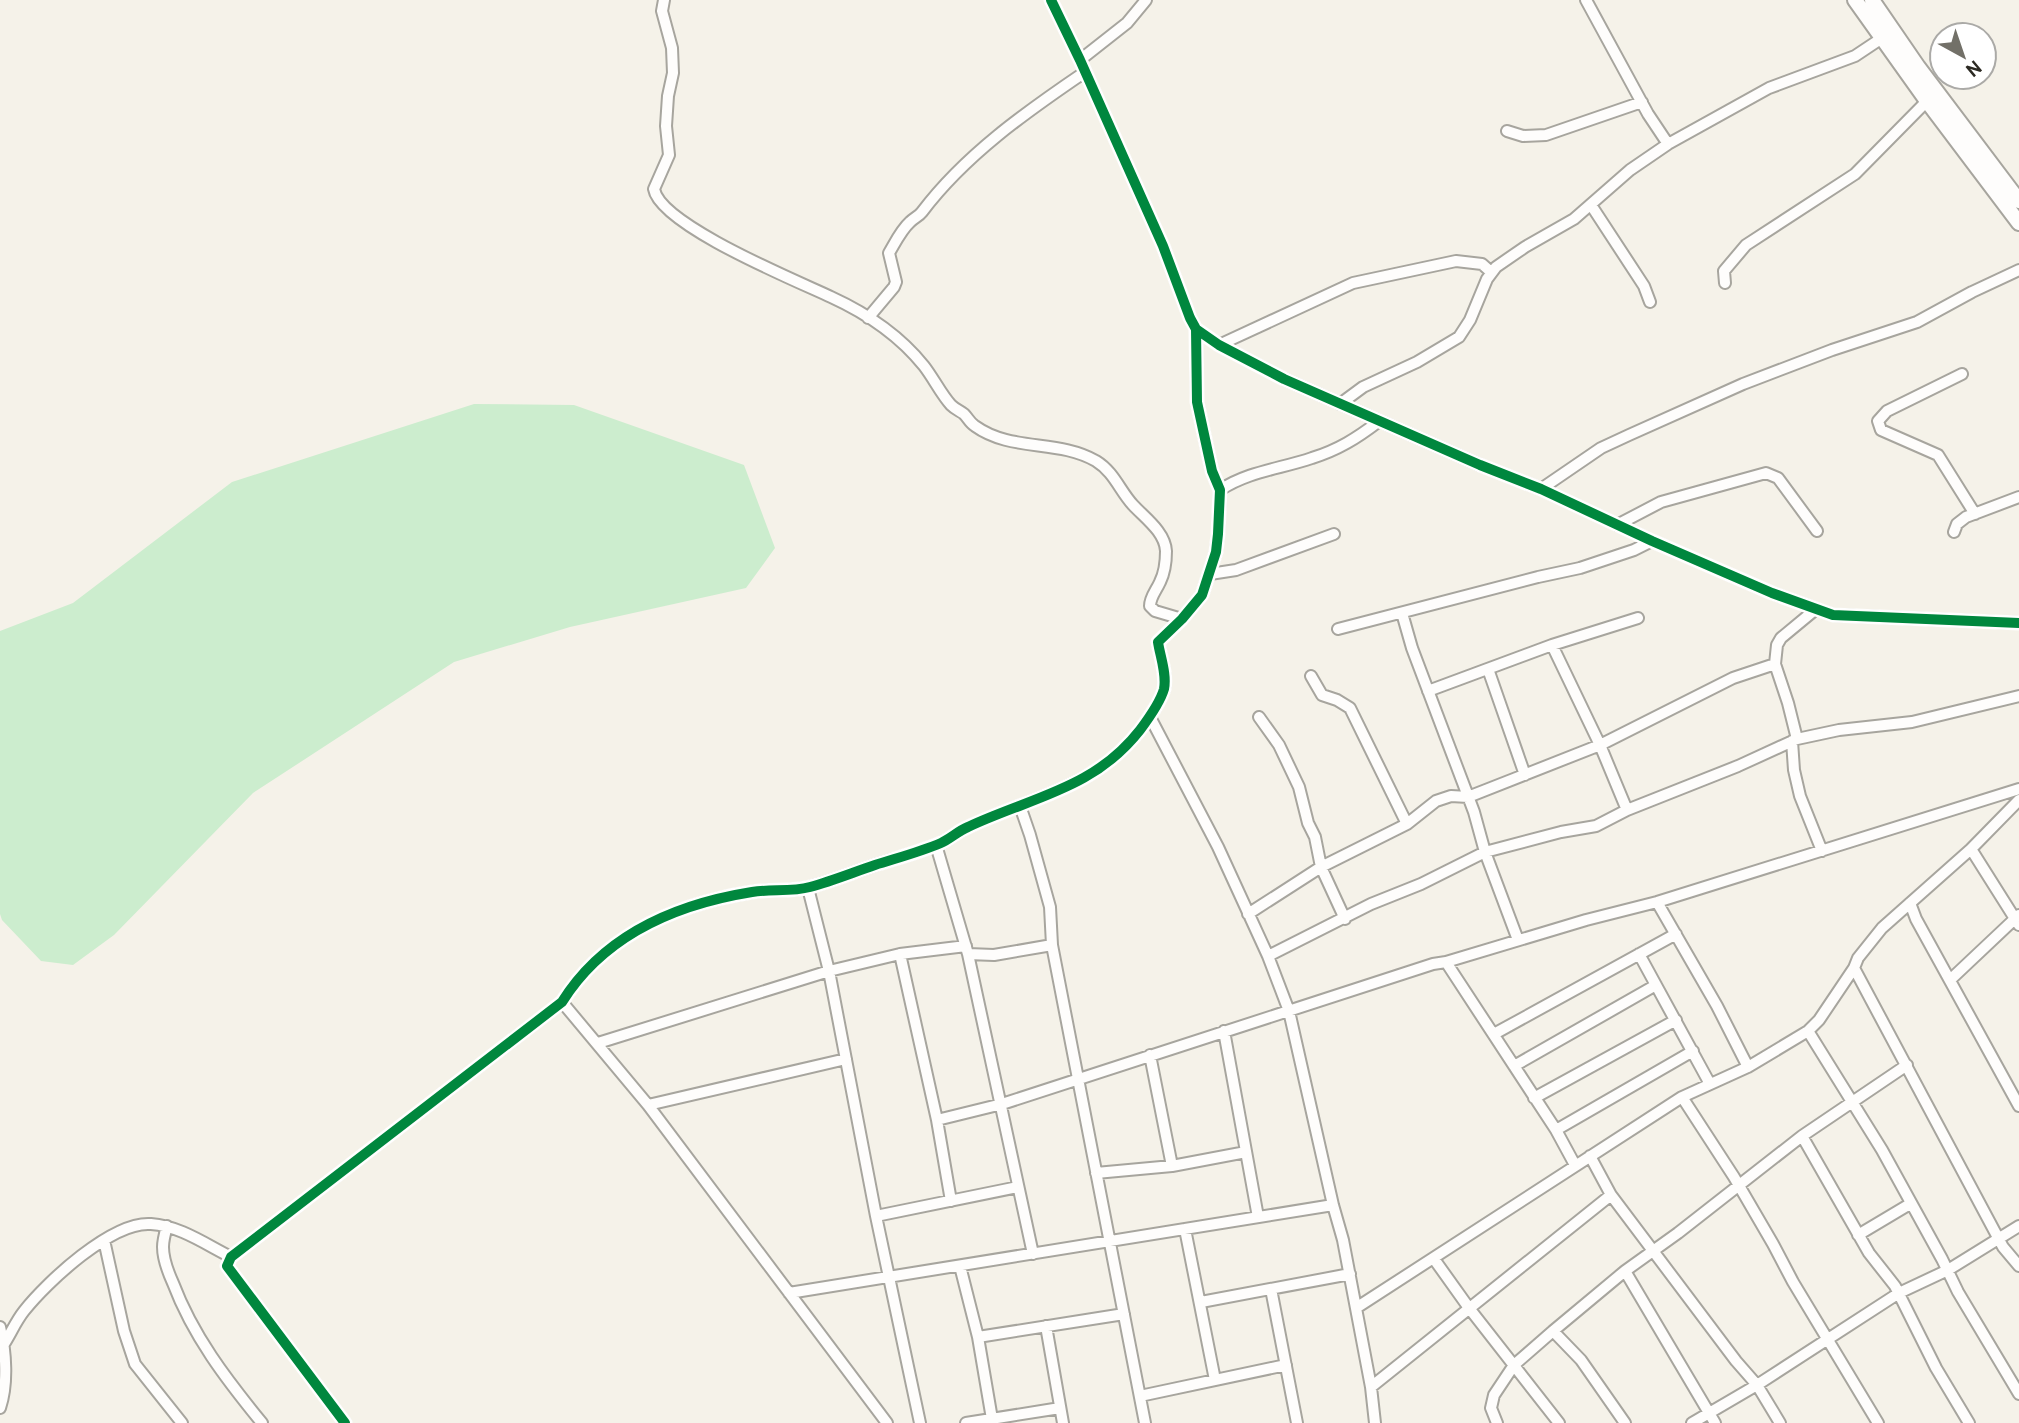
<svg xmlns="http://www.w3.org/2000/svg" width="2019" height="1423" viewBox="0 0 2019 1423" font-family="Overpass,sans-serif">
<style>
.green{fill:#ccedce}
.lines{fill:none;stroke-linecap:round;stroke-linejoin:round}
.street-casing{stroke:#a7a59e;stroke-width:14}
.secondary-casing{stroke:#a7a59e;stroke-width:18}
.street{stroke:#fefdfc;stroke-width:10}
.secondary{stroke:#fefdfc;stroke-width:14}
.cycleway-casing{stroke:#fff;stroke-width:15}
.cycleway{stroke:#00873e;stroke-width:10}
</style>
<rect width="100%" height="100%" fill="#f5f2e9"/>
<path class="green" d="M474 404 574 405 744 465 775 548 746 588 570 627 454 662 253 793 114 935 73 965 41 961 2 920 0 914V631L73 603 232 482Z"/>
<g class="lines">
<g class="street-casing">
<path id="street" d="M664 0 662 11 672 48 673 73 668 96 666 126 669 155 654 189C660 225 797 281 831 297 866 313 900 336 924 366 934 379 941 394 951 405 955 409 960 411 964 414 968 418 970 423 975 426 1011 452 1058 439 1096 461 1114 472 1120 491 1133 505 1145 518 1165 532 1166 551 1166 561 1164 574 1160 582 1156 591 1150 597 1150 606L1155 611 1182 619
M1051 0 1080 60 1163 246 1190 318 1196 329 1219 345 1284 379 1480 465 1541 489 1652 541 1772 593 1833 615 2019 623
M1586 0 1648 114 1668 144
M1080 60 1127 23 1146 0
M1507 131 1523 136 1546 135 1642 102
M1591 205 1644 286 1650 302
M1725 283 1724 271 1746 245 1855 174 1927 101
M868 318 894 287 896 282 889 253C895 243 901 230 910 222 914 218 919 216 922 212 965 155 1026 112 1085 72
M1219 345 1353 283 1456 261 1482 264 1491 272
M1962 374 1887 411 1878 421 1881 430 1938 455 1975 514
M1340 404 1363 387 1417 362 1459 337 1470 320 1487 279 1496 267 1525 247 1574 219 1630 170 1668 144 1769 88 1855 56 1888 34
M1541 489 1601 448 1629 435 1743 384 1832 350 1917 322 1972 292 2019 270
M1220 490C1249 471 1280 469 1312 458 1338 450 1357 438 1378 422
M1617 525 1661 502 1766 473 1778 478 1817 531
M1954 532 1957 524 1966 517 2019 497
M1210 574 1236 570 1334 534
M1402 613 1412 648 1474 812 1485 852 1518 940
M1338 629 1538 577 1580 568 1634 550 1652 541
M1552 645 1600 745 1627 810
M1488 669 1525 775
M1311 676 1322 695 1337 700 1350 708 1407 824
M1428 691 1552 645 1638 618
M1150 717 1218 847 1268 956 1289 1011 1333 1205 1343 1240 1371 1387 1375 1423
M1259 717 1279 745 1299 787 1308 823 1315 837 1321 867 1345 919
M1797 739 1788 703 1775 664 1777 645 1781 638 1816 609
M1792 741 1794 770 1800 796 1822 851
M1020 806 1030 835 1050 907 1052 945 1145 1423
M936 845 968 954 1033 1254
M1971 849 2019 925
M808 888 829 971 876 1216 920 1423
M1657 902 1717 1006 1748 1067
M1910 903 1916 919 2019 1106
M1248 914 1321 867 1407 824 1436 801 1451 796 1468 797 1600 745 1733 678 1775 664
M900 954 937 1120 951 1201
M968 954 994 955 1052 945
M1639 954 1710 1084
M1268 956 1371 904 1421 884 1485 852 1561 832 1596 826 1627 810 1738 766 1797 739 1839 730 1912 722 2019 696
M1446 962 1586 920 1657 902 2019 789
M1854 968 2003 1247 2019 1266
M1950 980 2019 915
M562 1002 648 1105 887 1423
M1224 1031 1258 1217
M1808 1031 1882 1150 1942 1259 1958 1292 2019 1394
M1494 1034 1676 934
M598 1043 829 971 900 954 966 946
M1150 1055 1172 1166
M1514 1066 1656 985
M1682 1097 1734 1177 1773 1244 1793 1282 1878 1423
M1534 1098 1676 1020
M648 1105 846 1059
M937 1120 1002 1104 1433 964 1446 962 1556 1130 1575 1165
M1556 1130 1693 1051
M1802 1136 1869 1253 1895 1286 1936 1368 1969 1423
M1590 1156 1611 1195 1736 1361 1757 1385 1780 1423
M1096 1173 1172 1166 1246 1152
M876 1216 1018 1187
M167 1226C165 1233 163 1240 163 1247 163 1259 168 1272 173 1283 193 1336 226 1379 262 1423
M1185 1229 1215 1380
M1858 1235 1910 1204
M104 1240 124 1331 135 1364 182 1423
M1434 1259 1469 1308 1559 1423
M960 1266 978 1337 992 1419
M1271 1289 1297 1423
M789 1293 1333 1205
M1201 1302 1350 1274
M1356 1308 1682 1097 1748 1067 1808 1031 1819 1020 1854 968 1858 958 1882 928 1971 849 2019 800
M1046 1326 1063 1423
M0 1327C6 1352 8 1384 0 1408
M1553 1331 1625 1271
M978 1337 1124 1314
M4 1344C11 1333 16 1321 24 1311 47 1282 112 1221 151 1224 180 1226 205 1244 231 1257
M1371 1387 1611 1195
M1140 1396 1286 1365
M345 1423 227 1266 231 1257 562 1002C604 935 677 904 752 892 771 889 792 892 810 887 832 881 854 872 875 865 897 858 920 852 941 843 950 839 958 831 968 827 1032 797 1094 789 1140 730 1149 718 1160 703 1164 689 1167 674 1160 656 1158 642L1182 619 1202 595 1216 552 1218 534 1220 490 1212 471 1197 402 1196 329
M966 1423 1060 1408
M1497 1423 1491 1408 1494 1395 1514 1365 1553 1331 1581 1360 1625 1423
M1692 1423 1757 1385 1899 1293 1948 1270 2019 1226
M1715 1423 1625 1271 1678 1233 1802 1136 1907 1065"/>
</g>
<g class="secondary-casing">
<path id="secondary" d="M1855 0 1927 101 2019 223
M1872 0 1918 67 2019 201"/>
</g>
<use href="#street" class="street"/>
<use href="#secondary" class="secondary"/>
<g class="cycleway-casing">
<path id="cycleway" d="M1051 0 1080 60 1163 246 1190 318 1196 329 1219 345 1284 379 1480 465 1541 489 1652 541 1772 593 1833 615 2019 623
M345 1423 227 1266 231 1257 562 1002C604 935 677 904 752 892 771 889 792 892 810 887 832 881 854 872 875 865 897 858 920 852 941 843 950 839 958 831 968 827 1032 797 1094 789 1140 730 1149 718 1160 703 1164 689 1167 674 1160 656 1158 642L1182 619 1202 595 1216 552 1218 534 1220 490 1212 471 1197 402 1196 329"/>
</g>
<use href="#cycleway" class="cycleway"/>
</g>
<g transform="translate(1963 56) rotate(140)"><circle r="33" fill="#ffffff" stroke="#abaaa7" stroke-width="2"/>
<path d="M0-5L12 26L0 18L-12 26Z" fill="#727068"/>
<text y="-10" font-size="19" font-weight="bold" text-anchor="middle" fill="#2c2a23">N</text>
</g>
</svg>
